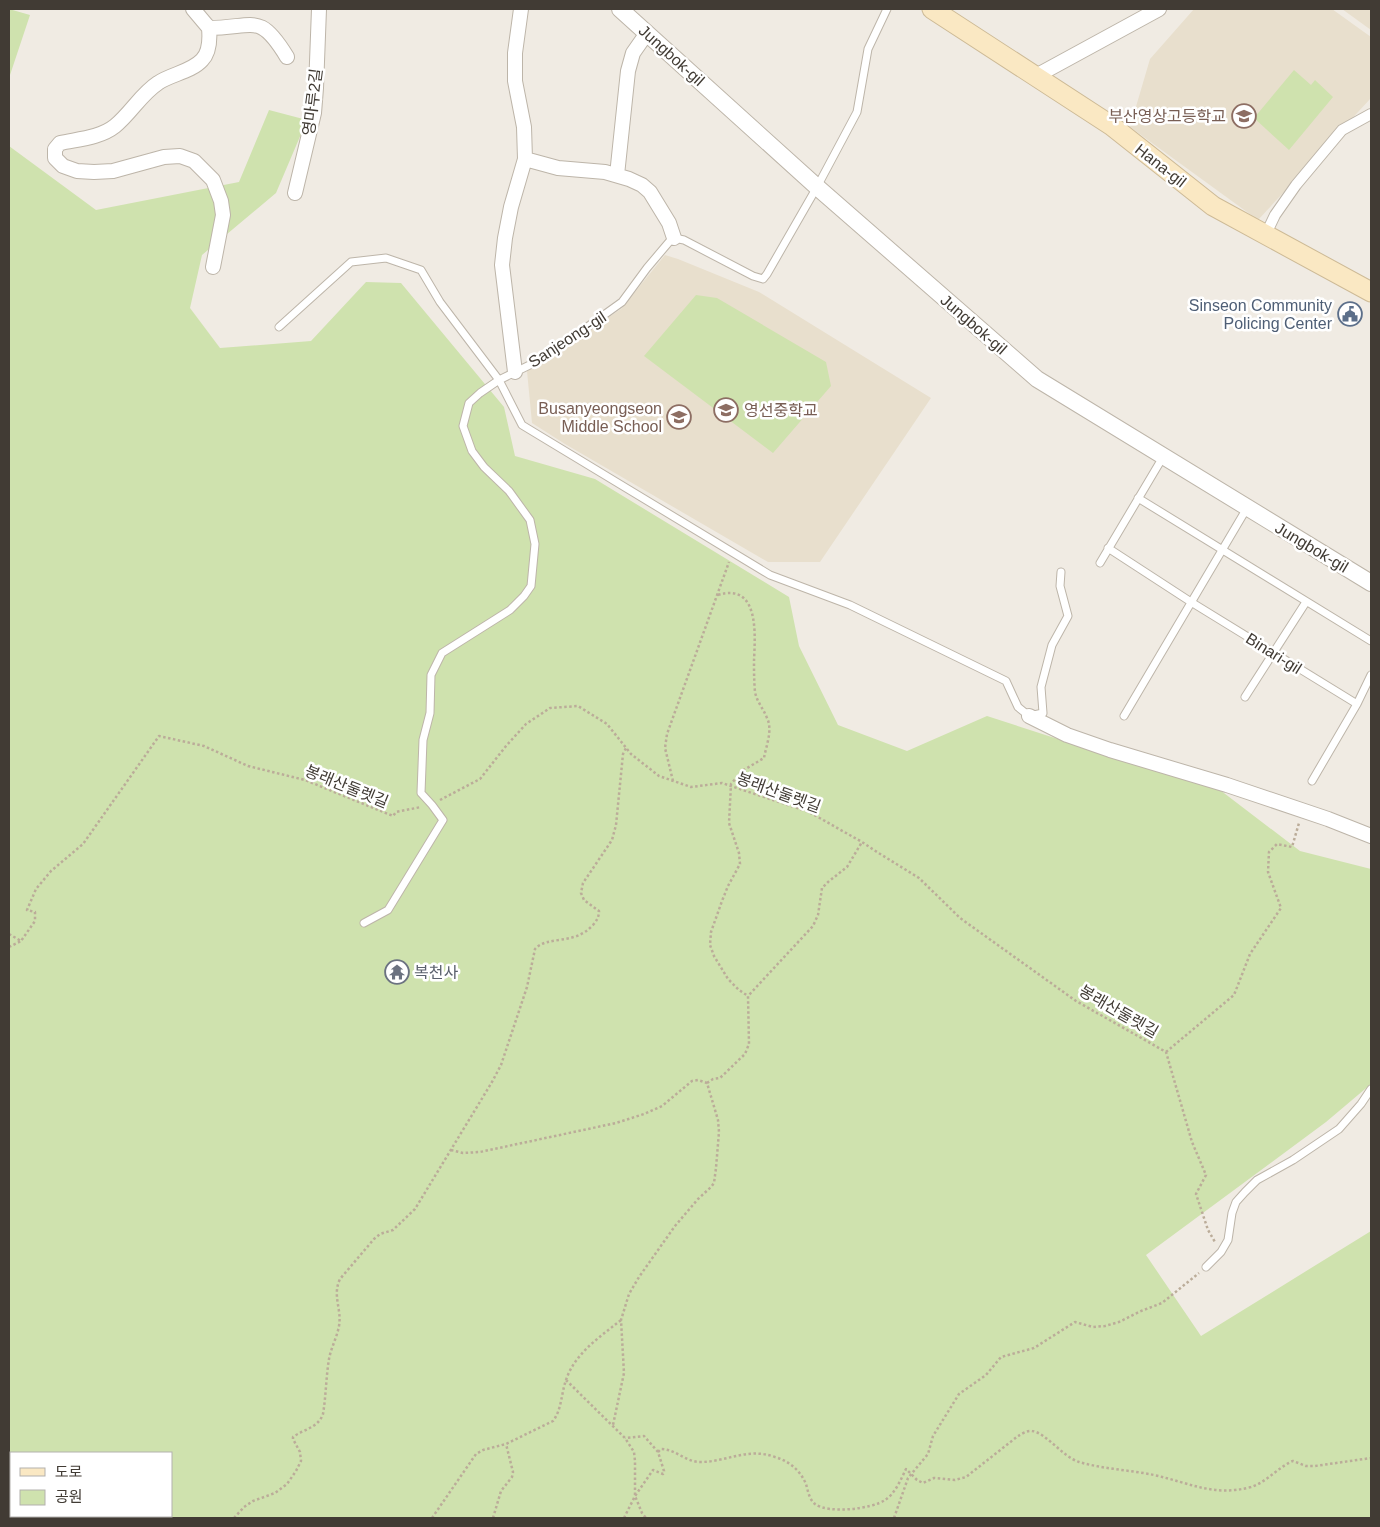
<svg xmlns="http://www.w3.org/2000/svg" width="1380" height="1527" viewBox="0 0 1380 1527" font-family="Arial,'Noto Sans KR',sans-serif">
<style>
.education{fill:#e8dfcd}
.green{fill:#cfe2ae;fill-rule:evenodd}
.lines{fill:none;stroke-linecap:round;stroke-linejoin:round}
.service-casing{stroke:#bdb5a9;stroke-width:9}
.pedestrian-casing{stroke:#bdb5a9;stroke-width:12}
.minor-casing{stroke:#bdb5a9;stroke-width:16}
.tertiary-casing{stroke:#bdb5a9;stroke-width:18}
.secondary-casing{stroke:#cdba96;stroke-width:21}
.path{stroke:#bbac99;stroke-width:2.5;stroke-dasharray:2.5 2.5;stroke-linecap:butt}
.service{stroke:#fff;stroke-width:7}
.pedestrian{stroke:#fff;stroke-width:10}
.minor{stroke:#fff;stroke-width:14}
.tertiary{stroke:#fff;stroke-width:16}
.secondary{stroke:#fae8c3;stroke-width:19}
.labels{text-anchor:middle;stroke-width:5;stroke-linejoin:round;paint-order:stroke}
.street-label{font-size:16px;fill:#413b34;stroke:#fff}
.education-label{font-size:16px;fill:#785e54;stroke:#fff;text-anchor:end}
.service-label{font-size:16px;fill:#4e5e75;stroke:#fff;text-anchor:end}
.worship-label{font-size:16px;fill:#5b616d;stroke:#fff;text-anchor:start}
</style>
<rect width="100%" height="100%" fill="#f0ebe3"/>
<path class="education" d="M1194 9H1332L1371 37V98L1258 220 1130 127 1150 59Z
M1342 9H1371V30Z
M665 255 678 259 759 292 931 398 820 562H768L565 444 532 423 527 371 621 309Z"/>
<path class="green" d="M9 9 30 15 9 78Z
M1294 70 1311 85 1315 80 1333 97 1289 150 1254 118Z
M269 110 307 120 276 193 202 255 190 308 220 348 311 341 366 282 401 283 504 407 515 456 595 479 789 597 799 646 838 725 907 751 987 716 1092 750 1203 777 1300 851 1371 869V1084L1326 1122 1146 1255 1201 1336 1371 1231V1518H9V146L96 210 239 182ZM11 1453H171V1516H11Z
M696 295 717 298 826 362 831 386 773 453 644 356Z"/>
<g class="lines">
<g class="service-casing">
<path id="service" d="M279 327 351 262 386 258 421 270 440 302 499 380 522 425 770 575 850 605 1006 681 1018 707 1029 716 1043 713 1041 687 1052 645 1068 616 1060 586 1061 572
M1138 498 1371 641
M1108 548 1191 602 1357 704
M1100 563 1163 457
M1245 697 1306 602
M1124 716 1247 508
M1312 781 1357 704 1371 675
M364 923 388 910 443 820 432 805 421 793 423 740 430 713 431 675 442 653 510 610 524 596 531 586 535 544 530 520 509 491 484 467 472 451 463 426 469 403 480 393 499 380 544 358 622 302 647 268 669 242 674 238 684 240 753 276 763 279 767 274 817 187 857 112 868 49 887 9
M1206 1267 1221 1252 1228 1240 1232 1213 1236 1202 1245 1192 1257 1180 1293 1160 1339 1129 1361 1104 1371 1089"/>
</g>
<g class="pedestrian-casing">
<path id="pedestrian" d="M1265 236 1275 215 1296 185 1342 130 1371 114"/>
</g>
<g class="minor-casing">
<path id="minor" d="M193 9 209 28C254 28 259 11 287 57
M209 28C210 39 210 52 202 60 191 72 171 74 158 83 141 94 131 113 115 126 100 138 78 139 60 143L55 149V158L63 166 77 171 94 172 113 171 164 157 180 156 194 161 213 180 221 201 223 215 213 267
M1036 76 1159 9
M525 159 558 168 605 172 629 179 642 185 650 192 669 223 674 238
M617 175 628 71 633 53 647 33
M295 193 314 113 316 88 319 9
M515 372 502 265 505 238 511 207 525 159 524 127 515 81V53L521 9
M1029 716 1067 735 1110 750 1227 785 1328 819 1371 836"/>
</g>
<g class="tertiary-casing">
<path id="tertiary" d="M620 9 817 187 1037 379 1371 583"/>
</g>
<g class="secondary-casing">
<path id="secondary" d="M932 9 1112 126 1213 206 1371 292"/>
</g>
<path class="path" d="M718 595C760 582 755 636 754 661 754 671 754 681 755 692 757 702 763 708 767 718 773 730 766 746 764 758L742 771 731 784 729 823 739 853 740 864 728 886 722 901 711 932 710 945 714 956 728 979 739 990 748 996
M673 781 665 748 667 734 729 562
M440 800 480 779 506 746 526 724 550 708 578 706 607 724 631 754 659 776 691 787 722 783 809 812 862 842 877 852 919 878 960 918 1076 1001 1166 1052 1192 1142 1206 1175 1196 1194 1208 1230 1215 1242
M9 934 21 941 35 921V912L27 910 36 889 51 871 83 844 159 736 204 746 248 766 305 780 393 816 396 812 421 807
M9 947 21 941
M1166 1052 1234 995 1250 954 1281 908 1268 872 1269 852 1277 844 1292 847 1299 823
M707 1083 713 1079 720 1078 745 1054 749 1044 748 996 813 926 818 915 822 888 828 882 847 867 862 842
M451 1150 463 1153 480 1152 616 1123 644 1114 662 1106 692 1081 698 1080 707 1083 718 1120 719 1132 716 1168 714 1183 711 1187 698 1199 675 1226 639 1277 629 1294 621 1320 624 1373 613 1425
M566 1380 625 1438 634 1452 635 1461V1496L642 1513 646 1518
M658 1452 661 1449C675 1449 686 1462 700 1462 727 1462 747 1447 775 1457 789 1461 800 1470 806 1484 808 1491 809 1499 815 1504 828 1514 872 1509 885 1500 895 1494 901 1479 906 1469L917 1480 923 1483 934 1478 955 1480 966 1477 1018 1436C1022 1434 1027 1430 1032 1431 1045 1432 1063 1457 1079 1462 1103 1469 1130 1470 1154 1475 1190 1483 1214 1497 1251 1487 1267 1482 1278 1467 1293 1461L1306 1466H1315L1371 1458
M234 1518 244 1507 253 1501 275 1493 287 1484 296 1471 301 1461 300 1452 293 1439V1437C304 1429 318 1428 323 1414 326 1396 326 1377 329 1359 331 1348 337 1337 339 1326 342 1309 332 1296 340 1279L374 1239 380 1234 393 1230 415 1209 492 1082 501 1065 527 987 535 949C547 935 574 946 593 925 597 920 599 917 599 911L584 900 581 893 583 883 612 840 616 825 623 754 626 748
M432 1518 476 1454 483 1450 506 1444 553 1421C562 1409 561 1394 566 1380 575 1353 600 1337 621 1320
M493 1518 501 1491 512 1477 513 1472 506 1444
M624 1518 635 1496 653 1470 663 1474 664 1471 658 1452 644 1436 625 1438
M894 1518 908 1478 928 1454 933 1436 959 1394 986 1375 1001 1357 1034 1348 1075 1322 1093 1327 1105 1326 1119 1322 1141 1311 1162 1303 1199 1273"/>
<use href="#service" class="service"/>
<use href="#pedestrian" class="pedestrian"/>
<use href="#minor" class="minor"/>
<use href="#tertiary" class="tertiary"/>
<use href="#secondary" class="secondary"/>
</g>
<defs>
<g id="school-ring" transform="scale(1.25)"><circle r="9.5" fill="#fff" stroke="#8d6e63" stroke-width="1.5"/><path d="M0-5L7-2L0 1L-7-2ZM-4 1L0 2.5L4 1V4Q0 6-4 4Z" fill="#8d6e63"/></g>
<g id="civic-ring" transform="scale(1.25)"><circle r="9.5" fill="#fff" stroke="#5c6f8a" stroke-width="1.5"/><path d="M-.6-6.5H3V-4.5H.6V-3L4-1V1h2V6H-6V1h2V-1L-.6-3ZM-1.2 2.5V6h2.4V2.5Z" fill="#5c6f8a"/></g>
<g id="temple-ring" transform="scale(1.25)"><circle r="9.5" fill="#fff" stroke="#6b7280" stroke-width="1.5"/><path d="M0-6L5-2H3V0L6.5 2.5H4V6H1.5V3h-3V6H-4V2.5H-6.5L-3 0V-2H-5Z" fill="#6b7280"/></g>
</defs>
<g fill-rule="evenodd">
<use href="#school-ring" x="1244" y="116"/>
<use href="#civic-ring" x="1350" y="314"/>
<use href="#school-ring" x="726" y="410"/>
<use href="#school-ring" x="679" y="417"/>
<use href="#temple-ring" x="397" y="972"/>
</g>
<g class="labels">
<g class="street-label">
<text transform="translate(672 55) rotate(42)" y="6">Jungbok-gil</text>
<text transform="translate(312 102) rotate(-83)" y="6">영마루2길</text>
<text transform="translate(1161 165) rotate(38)" y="6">Hana-gil</text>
<text transform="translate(974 324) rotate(41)" y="6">Jungbok-gil</text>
<text transform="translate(567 339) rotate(-33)" y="6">Sanjeong-gil</text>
<text transform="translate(1312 547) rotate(31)" y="6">Jungbok-gil</text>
<text transform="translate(1274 653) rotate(32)" y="6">Binari-gil</text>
<text transform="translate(347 786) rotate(22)" y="6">봉래산둘렛길</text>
<text transform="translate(779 792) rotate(20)" y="6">봉래산둘렛길</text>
<text transform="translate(1119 1011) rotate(30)" y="6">봉래산둘렛길</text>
</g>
<g class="education-label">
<text x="1226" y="122">부산영상고등학교</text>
<text x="662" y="414">Busanyeongseon<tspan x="662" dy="18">Middle School</tspan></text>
<text x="744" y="416" text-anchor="start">영선중학교</text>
</g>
<g class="service-label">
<text x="1332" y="311">Sinseon Community<tspan x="1332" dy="18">Policing Center</tspan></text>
</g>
<g class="worship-label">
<text x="414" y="978">복천사</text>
</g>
</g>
<rect width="1380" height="1527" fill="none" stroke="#413b34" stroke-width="20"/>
<rect x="10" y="1452" width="162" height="65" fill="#ffffff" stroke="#b3b1ae"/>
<rect x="20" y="1468" width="25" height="8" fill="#fae8c3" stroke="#b3b1ae"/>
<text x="55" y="1477" font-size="15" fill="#413b34">도로</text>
<rect x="20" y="1490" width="25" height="15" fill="#cfe2ae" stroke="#b3b1ae"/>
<text x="55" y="1502" font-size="15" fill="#413b34">공원</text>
</svg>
